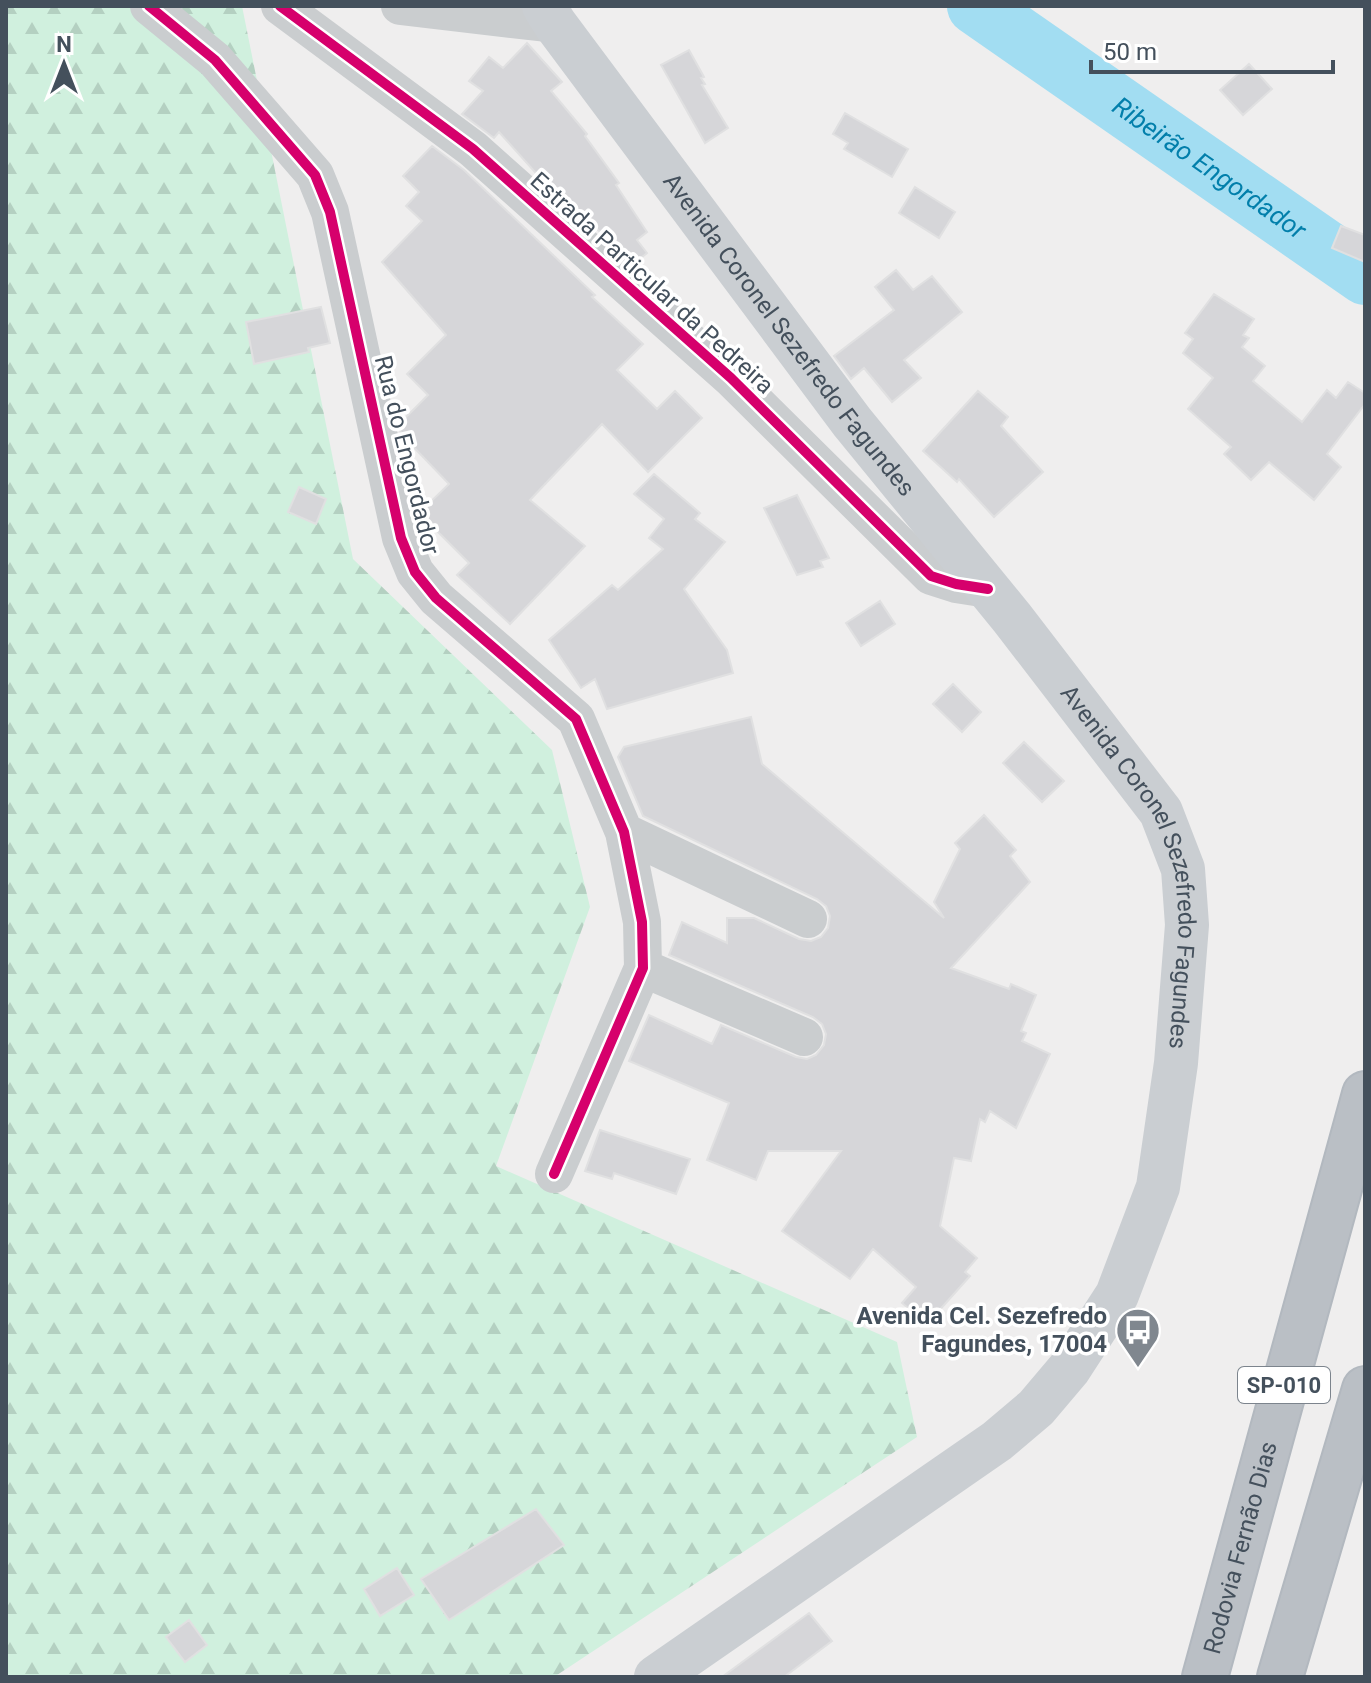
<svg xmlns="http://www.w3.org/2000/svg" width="1371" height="1683" viewBox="0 0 1371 1683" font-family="Roboto,sans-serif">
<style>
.forest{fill:url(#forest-firs)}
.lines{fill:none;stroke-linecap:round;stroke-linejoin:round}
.river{stroke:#a2ddf2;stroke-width:58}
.building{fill:#d6d6d9;stroke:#e0e0e1;stroke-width:2}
.highway-casing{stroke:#b2b8bf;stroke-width:48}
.street{stroke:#cacdcf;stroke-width:38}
.secondary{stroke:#caced2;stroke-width:44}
.highway{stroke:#babfc5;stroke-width:44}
.cycleway-casing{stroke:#fff;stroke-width:15}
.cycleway{stroke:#d6006c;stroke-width:10}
.labels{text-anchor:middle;stroke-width:7;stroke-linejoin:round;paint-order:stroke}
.shield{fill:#fff;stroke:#7c848d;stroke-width:2}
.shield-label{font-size:22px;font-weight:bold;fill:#44505c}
.street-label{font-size:24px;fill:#44505c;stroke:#fff}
.poi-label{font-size:24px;font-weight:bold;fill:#44505c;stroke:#fff;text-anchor:end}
.water-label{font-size:26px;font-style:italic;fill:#027fab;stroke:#fff}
</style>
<defs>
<pattern id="forest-firs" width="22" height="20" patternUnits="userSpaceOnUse" patternTransform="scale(2)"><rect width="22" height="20" fill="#d0f0de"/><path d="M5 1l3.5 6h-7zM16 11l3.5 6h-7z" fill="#b4d0c1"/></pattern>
</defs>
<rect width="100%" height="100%" fill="#efeeee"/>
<path class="forest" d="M6 6H242L353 559 552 750 590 907 496 1166 897 1342 917 1437 554 1677H6Z"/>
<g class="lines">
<path class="river" id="s1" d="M976 6 1365 276"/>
</g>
<path class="building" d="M527 43 562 82 551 91 587 134 585 136 619 183 616 185 647 232 637 240 647 253 635 263 543 181 499 132 494 138 462 114 483 91 469 81 489 57 503 68Z
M689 50 704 77 701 78 705 84 702 85 728 128 705 143 661 65Z
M1249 64 1272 89 1243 115 1220 90Z
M845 113 908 149 892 177 844 149 848 143 833 134Z
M432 146 464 170 595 295 592 297 643 344 617 370 657 409 675 391 702 418 648 472 602 424 530 500 585 546 510 624 457 575 469 563 419 513 449 484 401 434 399 424 428 395 407 374 446 335 382 262 422 221 406 206 419 192 403 176Z
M915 187 955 212 939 238 899 213Z
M1341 226 1365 235V262L1332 248Z
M896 270 913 290 932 276 962 312 904 360 921 378 892 402 864 368 851 379 834 356 894 310 875 287Z
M1214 294 1254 319 1243 335 1249 338 1242 347 1265 366 1253 381 1302 422 1327 390 1336 398 1348 382 1365 393V404L1327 454 1341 467 1314 500 1269 462 1251 480 1224 454 1231 447 1188 409 1213 378 1183 353 1193 339 1185 333Z
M321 307 330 343 308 348 309 352 254 364 246 322Z
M978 391 1008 417 1001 426 1043 472 994 517 959 479 957 482 923 451Z
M654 474 700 513 695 519 725 542 684 589 727 650 733 673 607 709 595 679 581 688 549 640 612 585 618 590 663 549 649 538 664 519 634 494Z
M299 487 326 499 316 524 288 512Z
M797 495 829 558 820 561 823 567 797 575 764 508Z
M880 601 895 624 861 646 846 623Z
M953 684 981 712 962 732 933 704Z
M751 717 762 764 944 918 934 902 960 849 955 843 984 815 1016 850 1010 856 1030 882 951 968 1009 989 1011 984 1036 995 1021 1031 1026 1033 1022 1041 1050 1054 1016 1128 990 1111 985 1122 980 1119 971 1161 954 1158 940 1226 977 1258 965 1272 970 1276 927 1324 902 1303 916 1287 873 1249 850 1279 782 1231 841 1151H768L756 1180 707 1160 729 1103 629 1061 649 1015 712 1044 721 1025 796 1057 807 1059 816 1055 824 1045 826 1034 822 1024 813 1017 669 955 682 922 727 943V918H754L799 939 811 941 821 937 828 928 830 916 826 906 817 899 643 816 618 757 624 747Z
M1024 742 1064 781 1042 802 1003 763Z
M600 1130 690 1159 676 1194 614 1173 612 1179 585 1171Z
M536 1509 564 1545 449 1620 421 1579Z
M397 1568 414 1595 380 1616 364 1589Z
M809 1613 832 1641 784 1677H722Z
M189 1620 207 1645 185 1662 166 1637Z"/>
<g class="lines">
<g class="highway-casing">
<g id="highway">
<path id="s3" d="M1205 1677 1365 1094"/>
<path d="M1280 1677 1365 1389"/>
</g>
</g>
<path class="street" d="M149 6 215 60 315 175 330 212 401 538 415 572 436 598 576 719 624 832 642 922 643 968 554 1174
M280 6 473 149 731 378 931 576 956 584 988 589
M400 6 555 24
M624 832 808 919
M643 968 804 1037"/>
<path class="secondary" id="s2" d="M544 6 555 24 852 422 1012 618 1161 812 1183 869 1187 925 1176 1063 1158 1187 1117 1295 1069 1369 1036 1408 997 1441 656 1677"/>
<use href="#highway" class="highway"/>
<g class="cycleway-casing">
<path id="cycleway" d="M149 6 215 60 315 175 330 212 401 538 415 572 436 598 576 719 624 832 642 922 643 968 554 1174
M280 6 473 149 731 378 931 576 956 584 988 589"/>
</g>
<use href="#cycleway" class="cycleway"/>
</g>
<defs>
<g id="bus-pin" transform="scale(2.3)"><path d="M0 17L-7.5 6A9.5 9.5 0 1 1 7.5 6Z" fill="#80878f" stroke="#fff"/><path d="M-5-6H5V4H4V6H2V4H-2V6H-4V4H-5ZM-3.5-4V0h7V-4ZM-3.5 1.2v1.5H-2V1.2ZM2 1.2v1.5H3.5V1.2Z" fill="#fff"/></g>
</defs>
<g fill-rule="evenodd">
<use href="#bus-pin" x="1138" y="1330"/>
</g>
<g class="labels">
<rect class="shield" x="1238" y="1367" width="92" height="36" rx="6"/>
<g class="shield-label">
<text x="1284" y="1393">SP-010</text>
</g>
<g class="street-label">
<text transform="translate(652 283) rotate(42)" y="8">Estrada Particular da Pedreira</text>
<text dy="8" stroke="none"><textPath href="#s2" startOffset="410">Avenida Coronel Sezefredo Fagundes</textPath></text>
<text transform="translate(407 455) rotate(76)" y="8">Rua do Engordador</text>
<text dy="8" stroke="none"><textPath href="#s2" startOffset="1058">Avenida Coronel Sezefredo Fagundes</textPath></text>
<text dy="8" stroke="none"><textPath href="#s3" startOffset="134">Rodovia Fernão Dias</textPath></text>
</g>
<g class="poi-label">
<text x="1107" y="1324">Avenida Cel. Sezefredo<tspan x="1107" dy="28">Fagundes, 17004</tspan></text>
</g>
<g class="water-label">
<text dy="9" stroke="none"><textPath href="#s1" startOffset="284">Ribeirão Engordador</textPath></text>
</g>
</g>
<rect width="1371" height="1683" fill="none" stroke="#44505c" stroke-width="16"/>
<g transform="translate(64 64)" stroke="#ffffff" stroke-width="6" paint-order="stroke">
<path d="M0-6L14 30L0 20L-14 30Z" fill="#44505c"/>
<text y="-12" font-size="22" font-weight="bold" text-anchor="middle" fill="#44505c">N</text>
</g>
<path d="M1091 60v12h242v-12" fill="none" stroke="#44505c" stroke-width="4"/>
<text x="1103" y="60" font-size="24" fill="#44505c" stroke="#ffffff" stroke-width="6" paint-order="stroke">50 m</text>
</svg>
